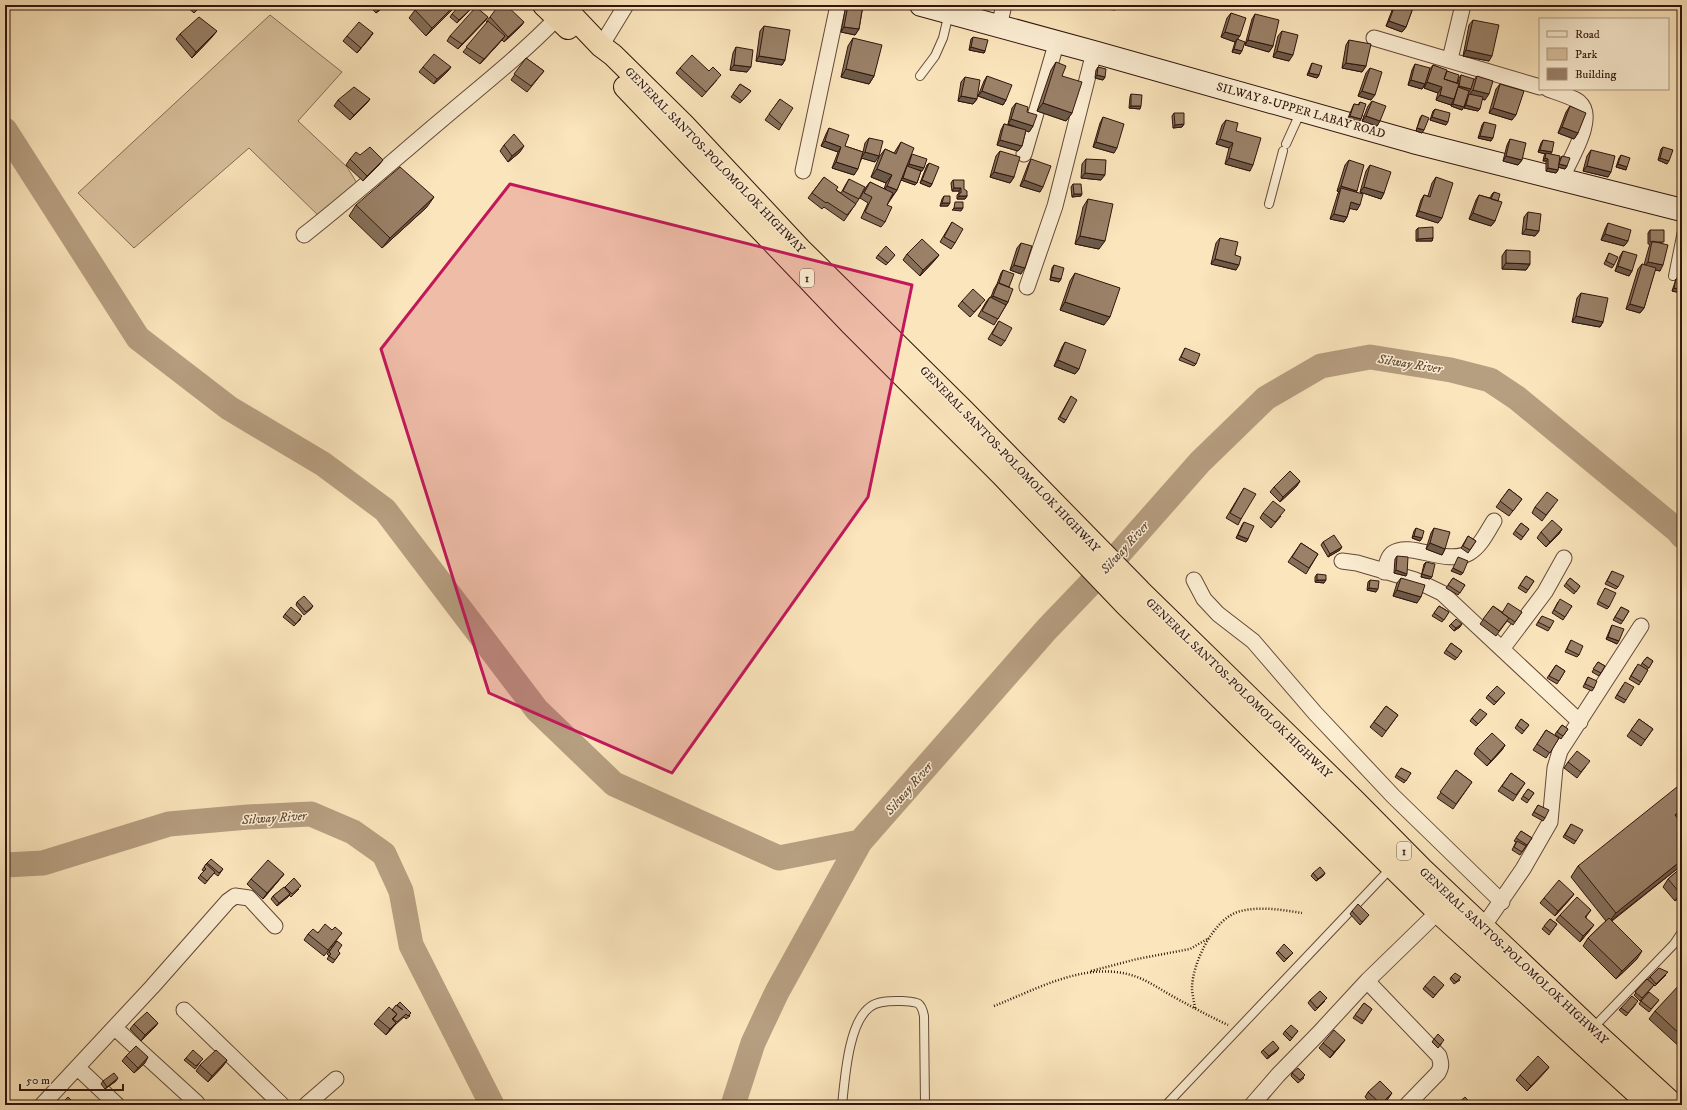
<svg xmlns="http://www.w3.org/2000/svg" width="1687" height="1110" viewBox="0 0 1687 1110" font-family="'IM FELL DW Pica',serif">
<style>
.green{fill:#d9c29e;stroke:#856c55}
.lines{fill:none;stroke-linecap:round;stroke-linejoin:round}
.river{stroke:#b69e80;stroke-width:25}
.lane-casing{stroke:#644938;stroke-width:10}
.street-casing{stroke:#644938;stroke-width:17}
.secondary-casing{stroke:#31150c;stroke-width:24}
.highway-casing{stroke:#31150c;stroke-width:24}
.path{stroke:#31150c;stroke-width:2.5;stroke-dasharray:1 2;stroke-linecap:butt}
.lane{stroke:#fceed3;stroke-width:8}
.street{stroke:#fceed3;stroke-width:15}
.secondary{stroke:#fceed3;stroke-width:22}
.highway{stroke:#fbe5bc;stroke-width:22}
.wall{fill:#846f59;stroke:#31150c}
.shaded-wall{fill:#6c5a49;stroke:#31150c}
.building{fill:#9a8168;stroke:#31150c}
.marked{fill:#c2185b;fill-opacity:0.2;stroke:#c2185b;stroke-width:3;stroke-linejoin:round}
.labels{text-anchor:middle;stroke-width:3;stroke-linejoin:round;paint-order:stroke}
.shield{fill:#fceed3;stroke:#6e5648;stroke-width:1}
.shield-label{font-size:11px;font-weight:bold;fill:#31150c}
.street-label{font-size:12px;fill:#31150c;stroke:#fceed3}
.water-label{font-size:13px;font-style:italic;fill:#664c3a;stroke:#fceed3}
</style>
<rect width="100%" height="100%" fill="#fbe5bc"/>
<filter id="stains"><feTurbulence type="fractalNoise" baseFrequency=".005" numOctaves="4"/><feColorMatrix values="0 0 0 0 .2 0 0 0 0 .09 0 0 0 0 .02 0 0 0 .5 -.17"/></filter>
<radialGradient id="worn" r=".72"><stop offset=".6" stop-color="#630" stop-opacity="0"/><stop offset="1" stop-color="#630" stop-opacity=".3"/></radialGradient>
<path class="green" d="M270 15 342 72 298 121 347 167 360 188 323 220 249 148 134 248 78 193Z"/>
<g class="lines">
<path class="river" d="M5 130 138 338 229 408 323 464 385 510 537 710 614 784 779 858 860 842
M5 865 43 863 169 824 248 817 311 814 353 832 384 854 401 891 411 945 492 1105
M733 1105 753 1043 777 992 860 842 1047 629 1117 556 1200 462 1266 398 1321 366 1370 357 1451 370 1490 380 1517 398 1677 530 1682 536"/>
<g class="lane-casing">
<path id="lane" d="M920 76 935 56 943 38 949 13
M1286 144 1301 111
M1269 204 1283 151
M1673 276 1682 231
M1592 1029 1674 944 1682 932
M842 1105C845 1079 848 1023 870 1007 878 1000 893 1001 902 1001 917 1002 921 1001 924 1016L925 1105
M1166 1105 1391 868"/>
</g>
<g class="street-casing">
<path id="street" d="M999 26 1004 5
M1374 38 1540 87
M601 46 626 5
M1450 59 1463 5
M1548 89C1556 92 1573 97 1579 102 1598 118 1568 162 1561 180
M1024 154 1057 41
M803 171 838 5
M304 235C350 199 394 160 439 122 479 88 520 56 557 18
M1027 287 1055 206 1094 52
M1342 561 1357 563 1415 580 1442 593 1580 722
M1384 572C1386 566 1388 556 1393 553 1411 541 1446 566 1469 553 1481 546 1487 532 1494 521
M1194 580 1204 599 1218 614 1253 641 1315 713 1393 796 1502 902
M1502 649 1545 592 1564 558
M1483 927 1523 869 1550 822 1555 768 1560 751 1641 626
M1367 981 1439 1056C1441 1063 1442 1066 1438 1073L1407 1105
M184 1010 282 1105
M115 1028 197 1103
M78 1068 117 1105
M42 1105 152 987 228 901 235 896 249 898 275 926
M306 1105 336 1079
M1252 1105 1278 1075 1319 1033 1367 981 1438 912"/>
</g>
<g class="secondary-casing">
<path id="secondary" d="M921 5 1094 52 1413 142 1682 210"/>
</g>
<g class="highway-casing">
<path id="highway" d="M544 5 568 28
M562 5 601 46 613 55 683 124 800 249 963 410 1140 591 1355 801 1422 869 1592 1030 1674 1105
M625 87 850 323 1001 474 1126 605 1438 912 1650 1105"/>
</g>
<path class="path" d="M1091 971 1137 959 1190 949 1209 938
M994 1006C1040 988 1092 957 1142 979 1153 984 1163 991 1174 997 1192 1007 1209 1016 1228 1025
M1195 1008C1194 1001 1192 994 1192 987 1193 962 1214 917 1241 911 1261 906 1283 910 1302 913"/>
<use href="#lane" class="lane"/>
<use href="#street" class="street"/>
<use href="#secondary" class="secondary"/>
<use href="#highway" class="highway"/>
</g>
<path class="wall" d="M185 5H202L194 13Z
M368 5H386L376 13Z
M457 5 426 36 409 18 415 10Z
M846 5H863L859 29 855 35 841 32Z
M1394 5H1414L1406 27 1402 32 1386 26Z
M471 9 457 23 450 17 452 14Z
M1231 13 1238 39 1240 54 1232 52 1235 42 1221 37 1227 18Z
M1255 14 1273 46 1269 52 1245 45 1252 19Z
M488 17 484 22 458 49 447 41 450 36Z
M490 17 524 22 520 27 504 42 502 40 480 64 463 52 487 23 486 22Z
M1473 20 1489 61 1463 56 1469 25Z
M764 26 785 60 782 65 756 61 760 31Z
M1282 31 1289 61 1273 57 1278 36Z
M373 33 357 53 343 41 347 36Z
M180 34 213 36 192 58 176 39Z
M973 37 985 51 984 53 969 50 971 39Z
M853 38 874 76 869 84 841 77 848 46Z
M1349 40 1366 66 1362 72 1342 68 1346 45Z
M736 47 747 72 730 70 733 53Z
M526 58 544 71 527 92 511 80Z
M1056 62 1062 76 1072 113 1066 121 1037 111 1051 70Z
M1312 63 1319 75 1317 78 1307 75 1311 65Z
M1415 64 1428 75 1429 70 1433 65 1447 71 1457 83H1458L1459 78 1461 75 1473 81 1477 76 1485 100 1482 99 1478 111 1464 108 1467 99 1462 110 1451 106 1452 102 1451 105 1436 100 1438 93 1424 88V85L1422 89 1408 85 1412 70Z
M423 67H451L447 72 434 84 419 72Z
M1098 67 1105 77 1103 80 1095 78 1096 70Z
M680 68 717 80 702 97 676 73Z
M1370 68 1371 100 1358 96 1366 73Z
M987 76 1006 100 1003 105 978 96 984 81Z
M965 77 977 99 973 104 958 101 961 82Z
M740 84 751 91 740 103 731 97Z
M1500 84 1512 120 1489 113 1496 89Z
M1131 94 1140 109 1129 108 1130 97Z
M370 99 366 104 350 120 334 106 338 100Z
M780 99 782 125 779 130 765 120Z
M1372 101 1380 121 1377 126 1362 121 1368 106Z
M1360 102 1361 119 1359 122 1348 118 1353 106 1354 104 1358 105Z
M1016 103 1027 112 1033 126 1029 132 1026 130 1022 146 1018 151 997 145 1001 130 1004 124 1020 128 1008 124 1012 108Z
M1570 106 1578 133 1574 139 1558 133 1566 112Z
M1435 109 1446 125 1430 120 1433 111Z
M1174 113 1184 124 1182 127 1173 128 1172 116Z
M1422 115V133L1416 131 1420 118Z
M1103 117 1114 153 1093 147 1100 123Z
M1226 120 1236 131 1250 171 1225 164 1229 148 1216 144 1222 125Z
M1484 122 1491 141 1478 138 1482 125Z
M829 128 845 146 863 152 865 143 869 138 875 162 862 158 854 175 832 168 838 152 821 146 826 134Z
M1510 139 1522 160 1518 165 1503 161 1507 145Z
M1543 140 1550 154 1560 159 1562 156 1567 166 1565 169 1558 167V170L1556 173 1546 171V161H1543L1544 156 1545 154 1538 152 1541 143Z
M901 142 912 155 922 171H921L917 183 915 185 901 180 897 190 887 205 885 222 881 227 861 218 868 203 860 198 866 187 870 182 884 189 886 183 871 177 879 157 885 149 894 153Z
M504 145 520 152 508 162 500 151Z
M1663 147 1667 164 1658 160 1661 149Z
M1591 150 1608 177 1583 171 1587 156Z
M1000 151 1014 177 1010 183 990 177 996 156Z
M360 155 379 165 363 181 346 165 350 159Z
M1621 155 1626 170 1616 167 1619 158Z
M1031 159 1040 192 1020 186 1028 165Z
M1086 159 1101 180 1081 178 1082 164Z
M1349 160 1357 191 1356 192 1357 210 1350 208 1347 217 1344 222 1330 219 1338 193 1339 192 1337 191 1345 165Z
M929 163 932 184 930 187 920 183 927 165Z
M1370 165 1384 193 1381 199 1360 192 1366 171Z
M824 177 836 190 841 193 846 184 849 179 859 199 844 221 824 207 822 209 808 198Z
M1436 177 1438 223 1416 216 1421 200 1424 195 1428 196 1432 183Z
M953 180 964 189 967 196 965 199H957V195L959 193V191H952L951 183Z
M1073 184 1081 196 1072 197 1071 187Z
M1494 192 1498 201 1495 221 1491 226 1469 219 1476 200 1479 195 1490 198 1492 194Z
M944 196 948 206H940L942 199Z
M1088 199 1099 249 1075 244 1083 207Z
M356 205 427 207 382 248 349 216Z
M1528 212 1539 231 1535 236 1522 234 1524 217Z
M952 222 955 243 951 249 940 242Z
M1608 223 1628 241 1624 246 1601 240 1605 229Z
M1418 228 1433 238 1432 241H1416V230Z
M1650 230 1663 244 1660 271 1655 270 1644 308 1640 313 1626 309 1638 269 1642 264 1644 265 1649 247 1650 244H1648V233Z
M1220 238 1235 255 1236 270 1211 264 1216 243Z
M1021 243V274L1010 270 1017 248Z
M1506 250 1530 264 1526 270 1502 269V256Z
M1623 251 1632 271 1629 276 1615 271 1620 256Z
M1609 253 1614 265 1612 268 1604 264Z
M907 254 939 255 935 260 920 276 903 260Z
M878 255H895L886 265 876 258Z
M1682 259V276H1678Z
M1054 265 1061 279 1059 282 1050 280 1052 268Z
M1003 270 1009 287 1008 302 994 325 978 316 986 302 990 297H991L994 289 997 284 1001 273Z
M1075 273 1104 325 1060 310 1070 281Z
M1676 279 1681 293 1672 291Z
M1581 293 1603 322 1600 327 1572 322 1577 298Z
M962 301 981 305 970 317 958 306Z
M999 321 1005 341 1001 346 988 339Z
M1065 342 1079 369 1075 374 1054 366 1062 347Z
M1185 348 1196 364 1194 366 1179 360Z
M1071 396 1066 420 1064 423 1058 419Z
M1300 481 1296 487 1280 502 1270 492 1274 487Z
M1244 488 1241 519 1238 525 1226 518Z
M1509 489 1522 499 1509 516 1496 507Z
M1554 505 1542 521 1532 513 1535 507Z
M1263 513 1281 516 1271 528 1260 518Z
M1244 522 1248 539 1246 542 1236 538 1242 525Z
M1521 523 1529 529 1521 540 1513 534Z
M1416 528 1422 538 1420 541 1412 538 1414 531Z
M1434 528 1445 549 1442 555 1426 549 1431 533Z
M1562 529 1559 534 1546 547 1537 538 1541 532Z
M1468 536 1476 541 1468 553 1461 548Z
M1323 542 1340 550 1328 557 1321 545Z
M1301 543 1318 554 1306 574 1288 562Z
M1397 556 1406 576 1394 573 1395 559Z
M1426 562 1430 579 1421 577 1424 564Z
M1612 571 1618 587 1616 589 1605 584Z
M1317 574 1324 583 1315 582V577Z
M1526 576 1534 581 1526 593 1518 588Z
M1401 578 1417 603 1393 596 1397 583Z
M1453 578 1465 585 1458 595 1446 588Z
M1570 578 1580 586 1574 594 1564 586Z
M1370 580 1376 592 1367 590 1368 582Z
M1605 588 1609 607 1607 609 1597 604Z
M297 602 313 606 311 609 304 615 296 605Z
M1558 602 1572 606 1563 620 1552 613Z
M1439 606 1449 612 1442 622 1432 616Z
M1493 606 1502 612H1522L1513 625 1507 621 1496 636 1480 624Z
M1621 607 1629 611 1621 624 1613 620Z
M285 614 301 619 294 626 283 617Z
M1542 616 1550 628 1548 631 1536 625Z
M1451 624 1460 627 1454 631 1449 626Z
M1612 625 1617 644 1606 639 1611 627Z
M1571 640 1579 655 1577 657 1565 652Z
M1451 643 1462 651 1455 660 1444 653Z
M1647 657 1653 661 1647 670 1639 685 1629 679 1636 667 1640 666Z
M1598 662 1605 666 1599 676 1592 672Z
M1556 665 1565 671 1557 684 1547 678Z
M1588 677 1594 688 1592 691 1583 687Z
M1623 685 1626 700 1624 703 1615 698Z
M1505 693 1494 705 1486 698 1488 695Z
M1386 706 1398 715 1382 737 1370 727Z
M1487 714 1476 726 1470 721 1472 718Z
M1521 719 1529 725 1522 734 1515 728Z
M1639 719 1653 729 1641 746 1627 736Z
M1562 725 1568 729 1561 739 1555 734Z
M1546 730 1559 738 1546 758 1533 750Z
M1505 745 1502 750 1487 766 1474 754 1477 748Z
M1568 762 1586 766 1577 778 1564 768Z
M1401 768 1411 773 1404 783 1395 777Z
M1456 770 1472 782 1453 809 1437 798Z
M1511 773 1525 783 1513 801 1498 791Z
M1528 789 1534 793 1527 803 1521 799Z
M1538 805 1545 818 1543 821 1532 815Z
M1682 814 1677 818 1682 824V865L1612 921 1637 959 1616 979 1583 946 1588 938 1606 921 1571 877 1578 866Z
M1571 824 1576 841 1574 844 1563 837Z
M1521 831 1532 838 1520 855 1512 850 1516 842 1514 841Z
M207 863 223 869 218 876 214 873 205 884 198 878 204 871 202 870Z
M1682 867V895L1675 901 1663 887 1668 879Z
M1313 873H1325L1323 876 1316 881 1311 876Z
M284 874 280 879 263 899 247 884 251 879Z
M285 887 299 889 291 897 289 895 277 906 271 899 273 896Z
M1574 894 1570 899 1555 916 1540 903 1544 898Z
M1591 910 1586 917 1590 930 1580 942 1556 920 1560 915Z
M1352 911 1369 915 1360 925 1350 914Z
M1550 919 1557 924 1549 935 1542 929Z
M332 930 342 933 324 956 304 940 308 934Z
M337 941 338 951 340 953 333 963 327 959 329 956 327 954Z
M1278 951 1293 953 1284 962 1276 953Z
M1666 975 1655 986 1654 985 1640 1001 1634 995 1650 977Z
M1451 977 1460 980 1454 984 1450 979Z
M1682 984V1049L1649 1019 1655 1011Z
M1444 985 1433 998 1423 989 1425 986Z
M1310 1000 1325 1001 1315 1011 1308 1003Z
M1659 1000 1649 1012 1639 1004 1641 1001Z
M400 1002 410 1016 406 1019 404 1017 395 1025 386 1035 374 1024 378 1019 392 1010Z
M1364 1003 1372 1009 1362 1024 1353 1018Z
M1636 1004 1626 1016 1619 1010 1621 1008Z
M158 1023 154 1028 141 1041 130 1029 134 1024Z
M1285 1031H1298L1290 1041 1283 1034Z
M1434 1039 1442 1043 1438 1048 1432 1042Z
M1323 1043 1341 1045 1330 1058 1319 1048Z
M1263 1050 1277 1051 1267 1059 1261 1052Z
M126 1056 145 1063 134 1073 122 1061Z
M186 1058 201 1061 195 1069 184 1060Z
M227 1060 223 1066 208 1082 196 1071 200 1065Z
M1549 1067 1545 1072 1527 1091 1516 1080 1520 1075Z
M1292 1073 1304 1078 1298 1083 1291 1076Z
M103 1081H116L105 1089 101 1084Z
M1368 1092 1388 1099 1382 1105H1372L1365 1097Z"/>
<path class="shaded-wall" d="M383 5H386L376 13 380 8Z
M455 5H457L426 36 432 28Z
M1098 5H1119L1115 10 1096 8Z
M473 7 457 23 459 20Z
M488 17 484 22 458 49 462 44Z
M1389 21 1406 27 1402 32 1386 26Z
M524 22 520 27 504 42 508 37Z
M844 27 859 29 855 35 841 32Z
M217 31 213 36 192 58 196 52Z
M1225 32 1240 36 1235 42 1221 37Z
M373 33 369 39 357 53Z
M505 36 501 41 480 64 484 59Z
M1248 40 1273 46 1269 52 1245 45Z
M971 47 985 51 984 53 969 50Z
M1234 49 1242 51 1240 54 1232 52Z
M1466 50 1492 56 1489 61 1463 56Z
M1277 51 1293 55 1289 61 1273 57Z
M759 56 785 60 782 65 756 61Z
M1346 63 1366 66 1362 72 1342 68Z
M734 65 751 67 747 72 730 70Z
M451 67 447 72 434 84 437 79Z
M846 69 874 76 869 84 841 77Z
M1309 73 1319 75 1317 78 1307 75Z
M1097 75 1105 77 1103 80 1095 78Z
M1411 80 1425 84 1422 89 1408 85Z
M1427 82 1442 87 1438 93 1424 88Z
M1458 86 1471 89 1469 92 1456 88Z
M1473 90 1489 94 1485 100 1469 95Z
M982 91 1006 100 1003 105 978 96Z
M1362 91 1375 95 1371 100 1358 96Z
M1440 95 1454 99 1451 105 1436 100Z
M961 96 977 99 973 104 958 101Z
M370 99 366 104 350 120 354 115Z
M1043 103 1072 113 1066 121 1037 111Z
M1453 104 1464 107 1462 110 1451 106Z
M1466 105 1480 109 1478 111 1464 108Z
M1131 106H1141L1140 109 1129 108Z
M1493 108 1516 115 1512 120 1489 113Z
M1350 116 1361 119 1359 122 1348 118Z
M1366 116 1380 121 1377 126 1362 121Z
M1432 117 1448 122 1446 125 1430 120Z
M1011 119 1033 126 1029 132 1008 124Z
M1184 124 1182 127 1173 128 1175 125Z
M1562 127 1578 133 1574 139 1558 133Z
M1417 128 1424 130 1422 133 1416 131Z
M1480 136 1493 138 1491 141 1478 138Z
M1220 139 1233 143 1229 148 1216 144Z
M1000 140 1022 146 1018 151 997 145Z
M825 141 841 147 838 152 821 146Z
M1096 142 1117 148 1114 153 1093 147Z
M524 146 520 152 508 162 512 156Z
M1540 150 1552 152 1550 155 1538 152Z
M865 152 879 156 875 162 861 158Z
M1506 156 1522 160 1518 165 1503 161Z
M1229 158 1253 165 1250 171 1225 164Z
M1545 158 1548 159 1546 161H1543Z
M1660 158 1669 161 1667 164 1658 160Z
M383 160 379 165 363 181 367 176Z
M836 162 858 169 854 175 832 168Z
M909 164 924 168 922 171 907 167Z
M1559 164 1567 166 1565 169 1557 167Z
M1618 164 1627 167 1626 170 1616 167Z
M1587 166 1611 172 1608 177 1583 171Z
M1548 168 1558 170 1556 173 1546 171Z
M877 169 892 175 886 183 871 177Z
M994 172 1014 177 1010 183 990 177Z
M1085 173 1105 175 1101 180 1081 178Z
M903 178 917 183 915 185 901 180Z
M922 180 932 184 930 187 920 183Z
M1024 180 1043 187 1040 192 1020 186Z
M887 186 897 190 891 198 882 194Z
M1341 186 1357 191 1353 196 1341 188 1339 192 1337 191Z
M1364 187 1384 193 1381 199 1360 192Z
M954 188H961L959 191H952Z
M1074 194H1082L1081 196 1072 197Z
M959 196H967L965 199H957Z
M434 197 427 207 382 248 390 238Z
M1351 202 1360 205 1357 210 1347 208Z
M942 203H950L948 206H940Z
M954 208H963L961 211 952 210Z
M1419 211 1442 218 1438 223 1416 216Z
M1473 213 1495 221 1491 226 1469 219Z
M1334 214 1347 217 1344 222 1330 219Z
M1526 229 1539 231 1535 236 1522 234Z
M1605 234 1628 241 1624 246 1601 240Z
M1080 236 1105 241 1099 249 1075 244Z
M1433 238 1432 241H1416L1418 239Z
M939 255 935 260 920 276 923 270Z
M1215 259 1239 265 1236 270 1211 264Z
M1648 262 1663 265 1660 271 1644 267Z
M1506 263 1530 264 1526 270 1502 269Z
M1014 265 1025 268 1021 274 1010 270Z
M1618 266 1632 271 1629 276 1615 271Z
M1682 270V276H1678Z
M1051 277 1061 279 1059 282 1050 280Z
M1674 288 1682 290V291L1681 293 1672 291Z
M993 296 1008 302 1004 307 989 301Z
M1065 302 1110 317 1104 325 1060 310Z
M1630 304 1644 308 1640 313 1626 309Z
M1576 316 1603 322 1600 327 1572 322Z
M1058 360 1079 369 1075 374 1054 366Z
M1300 481 1296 487 1280 502 1283 497Z
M1562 529 1559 534 1546 547 1550 542Z
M1238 535 1248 539 1246 542 1236 538Z
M1414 536 1422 538 1420 541 1412 538Z
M1430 543 1445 549 1442 555 1426 549Z
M1342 547 1340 550 1328 557 1330 554Z
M1453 568 1463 573 1461 575 1451 571Z
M1396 570 1407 574 1406 576 1394 573Z
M1422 574 1432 577 1430 579 1421 577Z
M1317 580H1326L1324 583 1315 582Z
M1369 588 1378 589 1376 592 1367 590Z
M1397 590 1421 597 1417 603 1393 596Z
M1462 624 1460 627 1454 631 1456 628Z
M1608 637 1619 641 1617 644 1606 639Z
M1505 745 1502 750 1487 766 1491 761Z
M1682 809V814L1667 825 1675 815Z
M1682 860V865L1608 923 1616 913Z
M1325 873 1323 876 1316 881 1318 879Z
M284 874 280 879 263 899 267 893Z
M1682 892V895L1675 901 1680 893Z
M290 894 288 897 277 906 279 903Z
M1574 894 1570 899 1555 916 1558 911Z
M1594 925 1590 930 1580 942 1583 936Z
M1642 951 1637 959 1616 979 1622 971Z
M158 1023 154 1028 141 1041 145 1035Z
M396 1023 392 1028 386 1035 390 1029Z
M1345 1040 1341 1045 1330 1058 1334 1052Z
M1279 1048 1277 1051 1267 1059 1269 1056Z
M148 1057 145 1063 134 1073 138 1068Z
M227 1060 223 1066 208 1082 212 1076Z
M1549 1067 1545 1072 1527 1091 1531 1086Z
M118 1078 116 1081 105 1089 107 1087Z
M1392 1093 1388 1099 1382 1105H1380Z"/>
<path class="building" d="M190 5H201L196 10Z
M377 5H383L380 8Z
M420 5H455L432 28 415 10Z
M460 5H471L473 7 459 20 452 14Z
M499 5H506L524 22 508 37 490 17Z
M848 5H863L859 29 844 27Z
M1395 5H1414L1406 27 1389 21Z
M476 7 488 17 462 44 450 36Z
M1231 13 1246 18 1240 36 1225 32Z
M1255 14 1279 20 1273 46 1248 40Z
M199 17 217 31 196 52 180 34Z
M1473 20 1499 25 1492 56 1466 50Z
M488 21 505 36 484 59 466 47Z
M359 22 373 33 361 48 347 36Z
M764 26 790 30 785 60 759 56Z
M1282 31 1298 35 1293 55 1277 51Z
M973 37 988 40 985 51 971 47Z
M853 38 882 45 874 76 846 69Z
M1237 39 1245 42 1242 51 1234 49Z
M1349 40 1371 44 1366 66 1346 63Z
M736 47 753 50 751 67 734 65Z
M434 54 451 67 437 79 423 67Z
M692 55 709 71 713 67 721 75 706 92 680 68Z
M526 58 544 71 531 86 514 74Z
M1056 62 1066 66 1062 76 1082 82 1072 113 1043 103Z
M1312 63 1322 66 1319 75 1309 73Z
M1415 64 1430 68 1425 84 1411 80Z
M1433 65 1447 70 1444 79 1459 84 1454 99 1440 95 1442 87 1427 82Z
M1098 67 1106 69 1105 77 1097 75Z
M1370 68 1382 72 1375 95 1362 91Z
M1447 71 1459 75 1457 83 1444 79Z
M1461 75 1474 79 1471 89 1459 86Z
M987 76 1012 85 1006 100 982 91Z
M1477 76 1493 81 1489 94 1473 90Z
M965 77 980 80 977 99 961 96Z
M740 84 751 91 742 101 733 94Z
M1500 84 1524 91 1516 115 1493 108Z
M354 87 370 99 354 115 338 100Z
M1458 87 1469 91 1464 107 1453 104Z
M1131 94 1142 95 1141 106H1131Z
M1469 94 1483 97 1480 109 1466 105Z
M780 99 793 108 782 125 769 114Z
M1372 101 1386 106 1380 121 1366 116Z
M1360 102 1366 104 1361 119 1350 116 1354 104 1359 105Z
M1016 103 1028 107 1027 112 1037 115 1033 126 1011 119Z
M1570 106 1586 113 1578 133 1562 127Z
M1435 109 1450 113 1448 122 1432 117Z
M1174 113H1184V124L1175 125Z
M1422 115 1429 118 1424 130 1417 128Z
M1103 117 1124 124 1117 148 1096 142Z
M1226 120 1238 123 1236 131 1261 138 1253 165 1229 158 1233 143 1220 139Z
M1484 122 1496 125 1493 138 1480 136Z
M1004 124 1026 130 1022 146 1000 140Z
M829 128 849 135 845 146 863 152 858 169 836 162 841 147 825 141Z
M514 134 524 146 512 156 504 145Z
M869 138 883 141 879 156 865 152Z
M1510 139 1526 143 1522 160 1506 156Z
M1543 140 1554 142 1552 152 1540 150Z
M901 142 914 148 897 190 887 186 892 175 877 169 885 149 896 154Z
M370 147 383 160 367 176 350 159 356 152 360 155Z
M1663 147 1673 150 1669 161 1660 158Z
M1591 150 1615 156 1611 172 1587 166Z
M1000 151 1020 157 1014 177 994 172Z
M1546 153 1560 156 1558 170 1548 168V159L1545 158Z
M912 154 927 159 924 168 909 164Z
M1621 155 1630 158 1627 167 1618 164Z
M1562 156 1570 158 1567 166 1559 164Z
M1031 159 1051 166 1043 187 1024 180Z
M1086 159 1106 160 1105 175 1085 173Z
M1349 160 1364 165 1357 191 1341 186Z
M929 163 939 167 932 184 922 180Z
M1370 165 1391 172 1384 193 1364 187Z
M907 166 921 171 917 183 903 178Z
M400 167 434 197 390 238 356 205Z
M824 177 838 187 836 190 856 204 847 215 827 202 826 203 812 193Z
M1436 177 1453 183 1442 218 1419 211 1424 195 1430 197Z
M849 179 865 187 859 199 843 191Z
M953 180H964V189L967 191V196H959V193H961V188H954Z
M870 182 893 193 887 205 892 207 885 222 865 212 872 197 864 193Z
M1073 184H1081L1082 194H1074Z
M1341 188 1363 194 1360 205 1351 202 1347 217 1334 214Z
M1494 192 1500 194 1498 201 1491 199Z
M1479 195 1502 202 1495 221 1473 213Z
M944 196H950V203H942Z
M1088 199 1113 204 1105 241 1080 236Z
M955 202H963V208H954Z
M1528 212 1541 214 1539 231 1526 229Z
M952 222 963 229 955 243 944 237Z
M1608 223 1631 230 1628 241 1605 234Z
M1433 227V238L1418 239V228Z
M1650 230H1664V242H1650Z
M1220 238 1238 242 1235 255 1241 257 1239 265 1215 259Z
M922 239 939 255 923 270 907 254Z
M1652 241 1668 245 1663 265 1648 262Z
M1021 243 1032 246 1025 268 1014 265Z
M886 246 895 255 888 263 878 255Z
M1506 250 1530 251V264L1506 263Z
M1623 251 1637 255 1632 271 1618 266Z
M1609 253 1618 257 1614 265 1606 261Z
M1642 264 1656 268 1644 308 1630 304Z
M1054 265 1064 268 1061 279 1051 277Z
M1003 270 1014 274 1009 287 999 283Z
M1075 273 1120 288 1110 317 1065 302Z
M1676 279 1682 280V290L1674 288Z
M998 283 1013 289 1008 302 993 296Z
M973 289 985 300 974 312 962 301Z
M1581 293 1608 298 1603 322 1576 316Z
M990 297 1006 305 998 319 982 311Z
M999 321 1012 328 1005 341 992 334Z
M1065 342 1086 350 1079 369 1058 360Z
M1185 348 1200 354 1196 364 1181 357Z
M1071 396 1077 400 1066 420 1060 417Z
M1290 471 1300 481 1283 497 1274 487Z
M1244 488 1256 494 1241 519 1230 513Z
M1509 489 1522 499 1513 511 1500 501Z
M1547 492 1558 500 1546 515 1535 507Z
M1273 501 1285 510 1275 522 1263 513Z
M1552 520 1562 529 1550 542 1541 532Z
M1244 522 1254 526 1248 539 1238 535Z
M1521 523 1529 529 1523 537 1515 531Z
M1416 528 1424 531 1422 538 1414 536Z
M1434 528 1450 532 1445 549 1430 543Z
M1334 535 1342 547 1330 554 1323 542Z
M1468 536 1476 541 1470 550 1463 546Z
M1301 543 1318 554 1309 568 1292 557Z
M1397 556 1408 557 1407 574 1396 570Z
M1458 557 1468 561 1463 573 1453 568Z
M1426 562 1435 564 1432 577 1422 574Z
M1612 571 1624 576 1618 587 1607 581Z
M1317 574 1326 575V580H1317Z
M1526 576 1534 581 1528 590 1520 585Z
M1401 578 1425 585 1421 597 1397 590Z
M1453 578 1465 585 1460 593 1448 585Z
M1570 578 1580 586 1576 592 1566 583Z
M1370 580 1379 581 1378 589 1369 588Z
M1605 588 1616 593 1609 607 1598 601Z
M304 596 313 606 306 612 297 602Z
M1560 599 1572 606 1565 617 1554 610Z
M1508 603 1522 612 1515 622 1502 613Z
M1439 606 1449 612 1444 620 1434 613Z
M1493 606 1509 618 1499 631 1483 619Z
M291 607 302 616 296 624 285 614Z
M1621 607 1629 611 1623 621 1615 617Z
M1542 616 1554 621 1550 628 1538 622Z
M1456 619 1462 624 1456 628 1451 624Z
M1612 625 1624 629 1619 641 1608 637Z
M1571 640 1583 646 1579 655 1567 649Z
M1451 643 1462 651 1457 658 1446 650Z
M1647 657 1653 661 1649 668 1642 663Z
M1598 662 1605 666 1601 673 1593 669Z
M1638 664 1648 670 1641 682 1631 676Z
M1556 665 1565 671 1559 681 1549 676Z
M1588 677 1597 681 1594 688 1585 684Z
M1625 682 1634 687 1626 700 1617 695Z
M1497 686 1505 693 1496 702 1488 695Z
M1386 706 1398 715 1386 731 1374 722Z
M1480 709 1487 714 1478 724 1472 718Z
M1521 719 1529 725 1524 731 1517 725Z
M1639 719 1653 729 1645 740 1631 730Z
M1562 725 1568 729 1563 736 1557 732Z
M1546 730 1559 738 1550 753 1537 744Z
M1492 733 1505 745 1491 761 1477 748Z
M1577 751 1590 761 1581 772 1568 762Z
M1401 768 1411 773 1406 781 1396 775Z
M1456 770 1472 782 1456 804 1440 792Z
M1511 773 1525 783 1516 795 1502 786Z
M1682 783V809L1675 815 1682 824V860L1616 913 1578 866Z
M1528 789 1534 793 1529 800 1523 796Z
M1538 805 1549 810 1545 818 1534 812Z
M1571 824 1583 830 1576 841 1565 835Z
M1521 831 1532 838 1527 845 1516 838Z
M1517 841 1526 846 1522 852 1514 847Z
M211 859 223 869 219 873 207 863Z
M268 860 284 874 267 893 251 879Z
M206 864 215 872 207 881 200 875 206 869 204 867Z
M1320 867 1325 873 1318 879 1313 873Z
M1682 867V892L1680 893 1668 879Z
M294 878 301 886 292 894 285 887Z
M1559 880 1574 894 1558 911 1544 898Z
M284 887 290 894 279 903 273 896Z
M1577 897 1591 910 1585 917 1594 925 1583 936 1560 915Z
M1358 904 1369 915 1362 922 1352 911Z
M1609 918 1642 951 1622 971 1588 938Z
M1550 919 1557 924 1551 932 1544 926Z
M325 924 332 930 335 927 342 933 328 950 308 934 313 929 318 933Z
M337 941 342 945 338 951 340 953 335 960 329 956 331 954 329 952Z
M1284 944 1293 953 1286 959 1278 951Z
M1659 968 1668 972 1656 984 1650 977Z
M1455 973 1461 977 1456 982 1451 977Z
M1434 976 1444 985 1435 995 1425 986Z
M1647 979 1654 985 1642 998 1635 992Z
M1681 983 1682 984V1036L1655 1011Z
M1320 991 1327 998 1317 1008 1310 1000Z
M1649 992 1659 1000 1651 1009 1641 1001Z
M1632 996 1638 1001 1628 1013 1621 1008Z
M400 1002 411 1013 408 1016 406 1014 397 1022 393 1019 395 1017 397 1014 392 1010 396 1005 403 1010 397 1005Z
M1364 1003 1372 1009 1364 1021 1355 1015Z
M389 1007 397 1014 392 1019 396 1023 390 1029 378 1019Z
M147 1012 158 1023 145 1035 134 1024Z
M1291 1025 1298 1031 1292 1038 1285 1031Z
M1334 1030 1345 1040 1334 1052 1323 1043Z
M1438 1034 1444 1040 1440 1045 1434 1039Z
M1273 1041 1279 1048 1269 1056 1263 1050Z
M136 1046 148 1057 138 1068 126 1056Z
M193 1050 203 1059 196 1066 186 1058Z
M216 1050 227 1060 212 1076 200 1065Z
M1538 1056 1549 1067 1531 1086 1520 1075Z
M1298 1068 1305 1075 1300 1080 1292 1073Z
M114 1073 118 1078 107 1087 103 1081Z
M1380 1081 1392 1093 1381 1104 1368 1092Z
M68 1097 76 1105H60Z
M1465 1097 1472 1105H1456Z"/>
<path class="marked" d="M510 184 912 285 868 497 672 773 489 693 381 349Z"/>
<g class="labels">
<g class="shield">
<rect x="800" y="269" width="14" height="18" rx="3"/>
<rect x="1397" y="842" width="14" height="18" rx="3"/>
</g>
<g class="shield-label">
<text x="807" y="282">1</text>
<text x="1404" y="855">1</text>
</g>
<g class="street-label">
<text transform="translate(1301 110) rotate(16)" y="4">SILWAY 8-UPPER LABAY ROAD</text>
<text transform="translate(715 160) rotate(46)" y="4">GENERAL SANTOS-POLOMOLOK HIGHWAY</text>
<text transform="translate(1010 459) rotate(46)" y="4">GENERAL SANTOS-POLOMOLOK HIGHWAY</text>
<text transform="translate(1239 688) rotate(44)" y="4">GENERAL SANTOS-POLOMOLOK HIGHWAY</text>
<text transform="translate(1514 956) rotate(43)" y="4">GENERAL SANTOS-POLOMOLOK HIGHWAY</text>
</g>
<g class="water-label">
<text transform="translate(1410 363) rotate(9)" y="5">Silway River</text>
<text transform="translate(1124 547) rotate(-48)" y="5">Silway River</text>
<text transform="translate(908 788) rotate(-49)" y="5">Silway River</text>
<text transform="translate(274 817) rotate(-4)" y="5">Silway River</text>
</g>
</g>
<rect width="1687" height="1110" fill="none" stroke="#fbe5bc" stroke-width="20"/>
<rect x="6" y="6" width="1675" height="1098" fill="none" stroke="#31150c" stroke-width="2"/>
<rect x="10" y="10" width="1667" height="1090" fill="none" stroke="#31150c"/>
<rect x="1539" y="18" width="130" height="72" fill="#fceed3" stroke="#ab9783"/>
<rect x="1547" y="31" width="20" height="6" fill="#fceed3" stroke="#ab9783"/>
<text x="1575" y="38" font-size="12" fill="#31150c">Road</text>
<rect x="1547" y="48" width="20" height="12" fill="#d9c29e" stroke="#ab9783"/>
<text x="1575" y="58" font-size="12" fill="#31150c">Park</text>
<rect x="1547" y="68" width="20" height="12" fill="#9a8168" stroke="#ab9783"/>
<text x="1575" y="78" font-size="12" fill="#31150c">Building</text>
<path d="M20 1084v6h103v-6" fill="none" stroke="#31150c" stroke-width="2"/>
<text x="26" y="1084" font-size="12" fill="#31150c" stroke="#fceed3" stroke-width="3" paint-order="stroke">50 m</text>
<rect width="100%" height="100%" filter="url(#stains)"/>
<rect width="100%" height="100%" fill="url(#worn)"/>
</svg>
